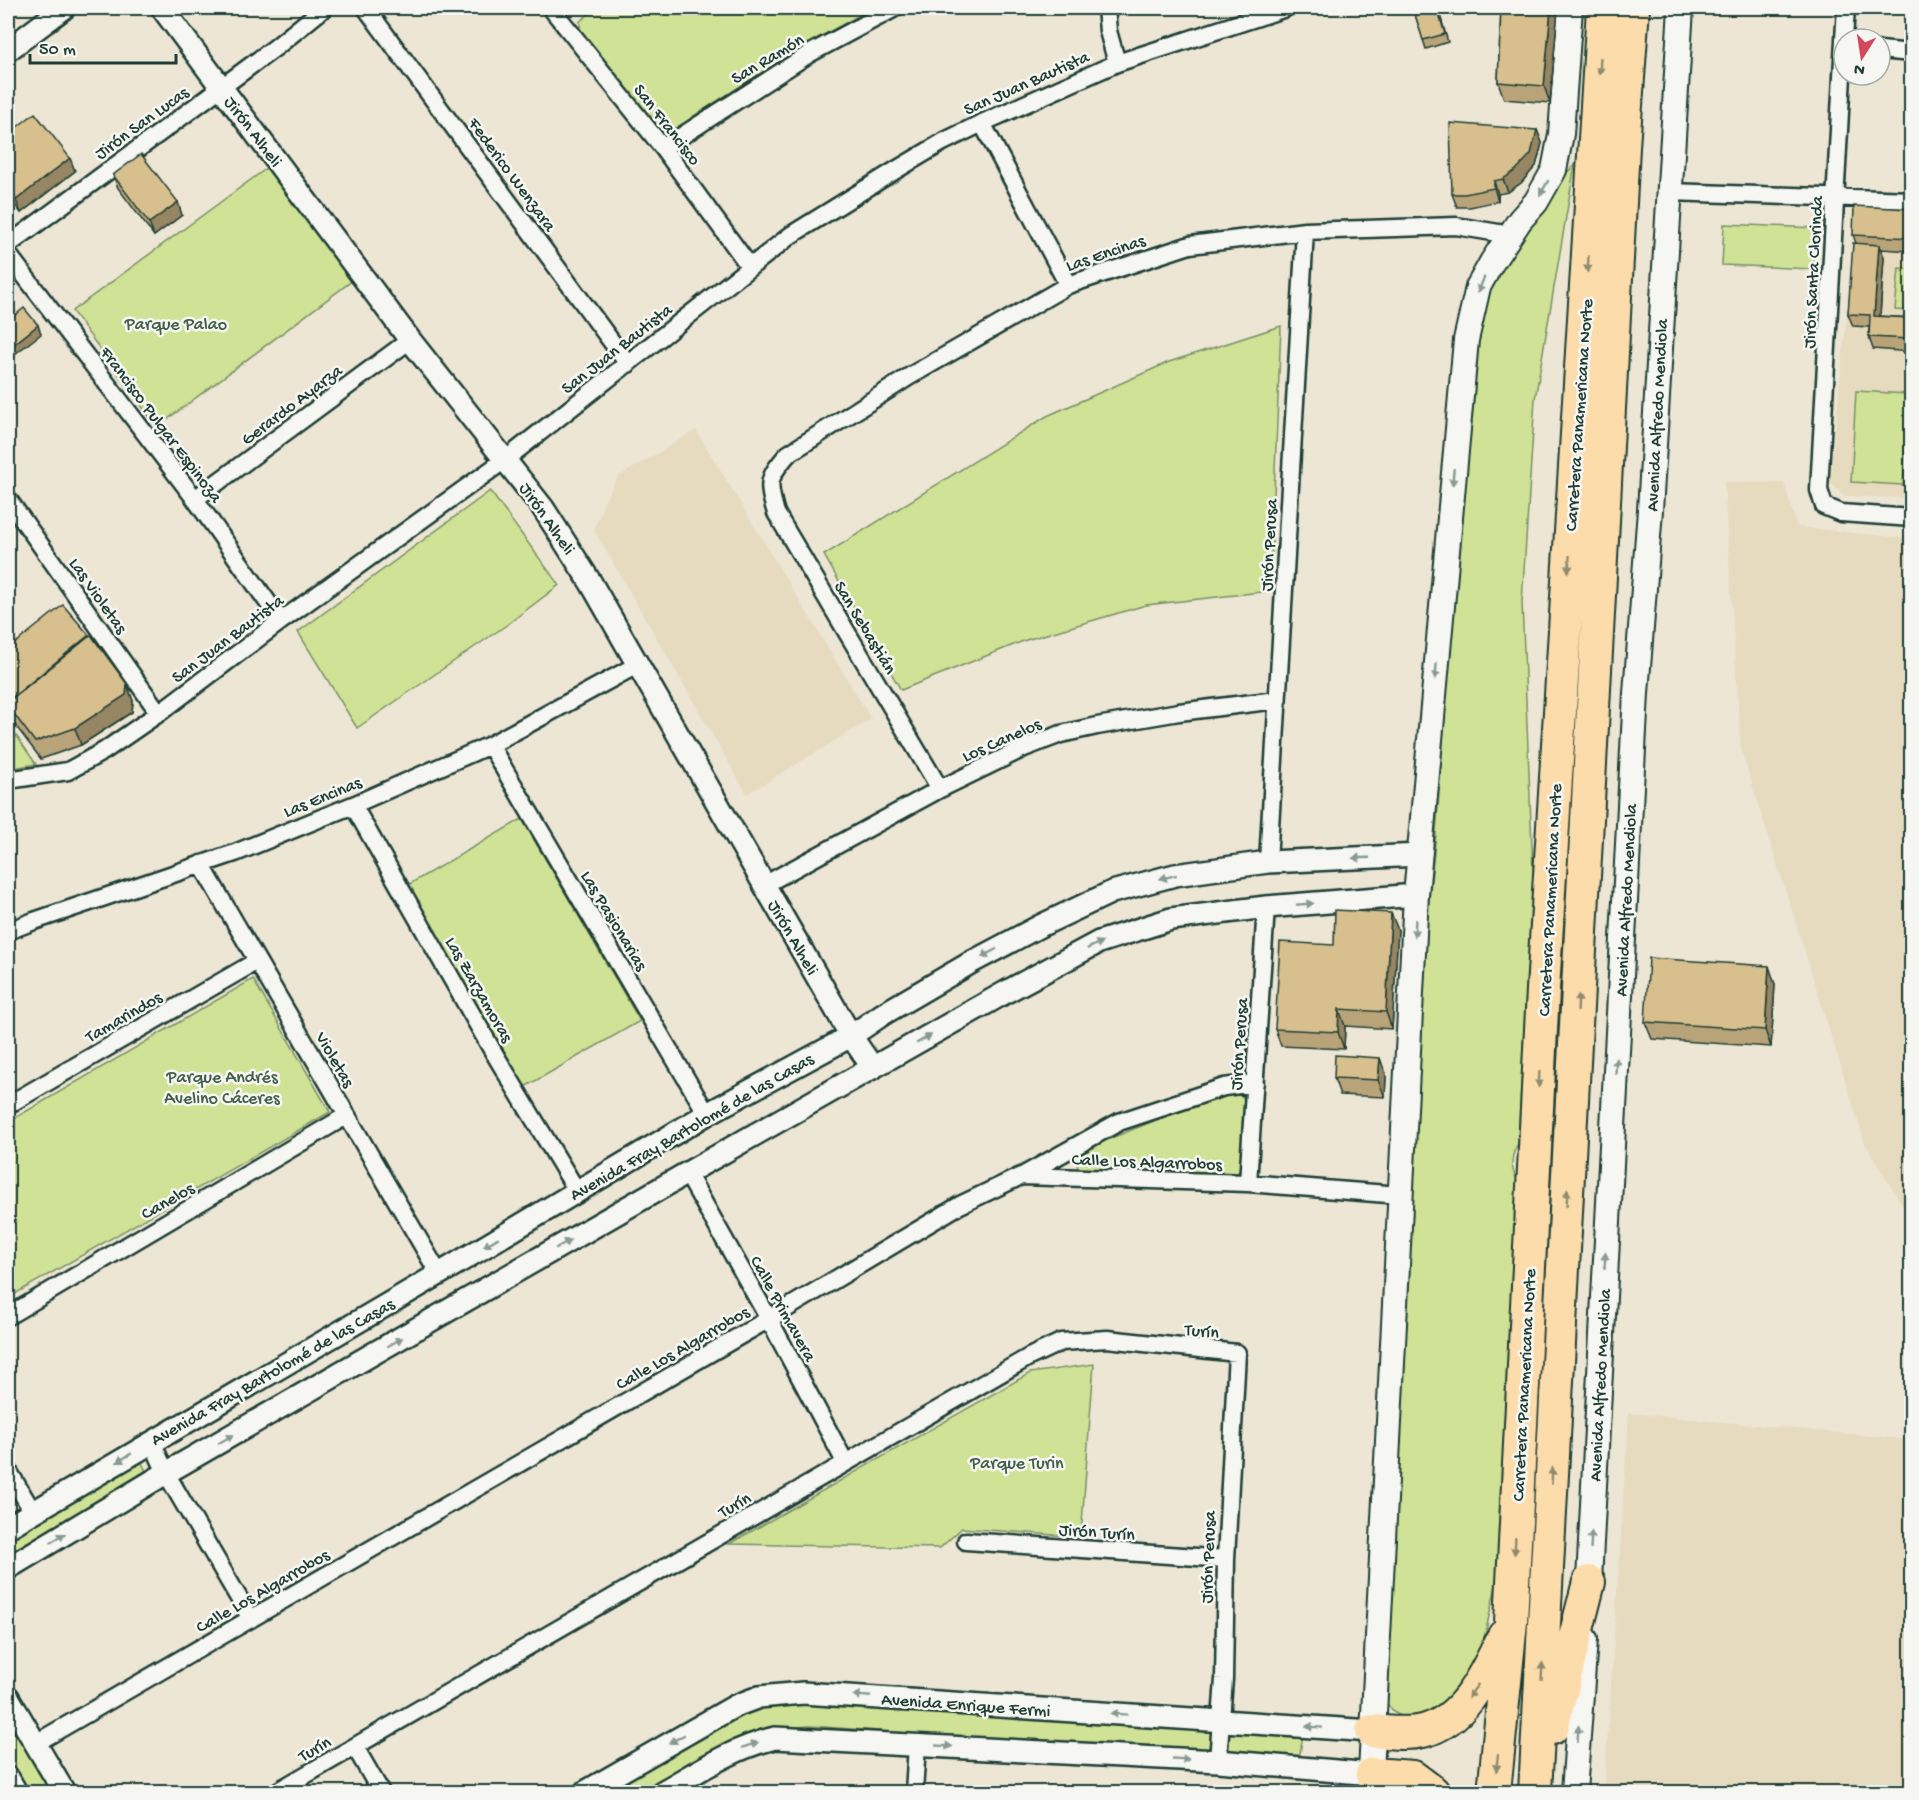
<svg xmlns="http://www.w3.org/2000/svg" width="1919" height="1800" viewBox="0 0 1919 1800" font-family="'Gochi Hand',sans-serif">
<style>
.built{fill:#e6dabf}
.green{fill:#d0e296;stroke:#789065;stroke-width:1.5}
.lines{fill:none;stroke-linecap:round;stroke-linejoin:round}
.minor-casing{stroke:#1f3d34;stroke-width:21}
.tertiary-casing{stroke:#1f3d34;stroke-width:26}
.secondary-casing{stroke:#1f3d34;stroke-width:28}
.motorway-casing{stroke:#1f3d34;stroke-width:36}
.minor{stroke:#f6f6f2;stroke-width:16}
.tertiary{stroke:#f6f6f2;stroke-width:21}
.secondary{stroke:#f6f6f2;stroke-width:24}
.motorway{stroke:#fddcac;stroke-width:32}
.wall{fill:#b9a47a;stroke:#1f3d34;stroke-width:1.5}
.shaded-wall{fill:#968663;stroke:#1f3d34;stroke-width:1.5}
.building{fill:#d7bf8e;stroke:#1f3d34;stroke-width:1.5}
.oneway{fill:#8e8c70}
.oneway2{fill:#8a9a93}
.labels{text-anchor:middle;stroke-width:5;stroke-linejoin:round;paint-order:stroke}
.street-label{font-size:18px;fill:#1f3d34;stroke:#f6f6f2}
.park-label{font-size:18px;fill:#425e48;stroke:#f6f6f2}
</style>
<rect width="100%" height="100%" fill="#ede6d4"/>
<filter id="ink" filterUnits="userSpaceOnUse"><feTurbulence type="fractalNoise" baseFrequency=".0167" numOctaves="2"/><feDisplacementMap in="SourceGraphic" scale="12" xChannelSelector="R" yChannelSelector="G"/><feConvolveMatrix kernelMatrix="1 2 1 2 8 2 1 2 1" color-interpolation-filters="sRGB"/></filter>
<g filter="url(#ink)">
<path class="built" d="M1857 216 1911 219V498L1843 496 1830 481Z
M696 430 871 719 747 794 594 530 605 500 618 477Z
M1724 482 1784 483 1797 527 1911 539V1219L1865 1143 1741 749Z
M1629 1413 1911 1440V1792H1604Z"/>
<path class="green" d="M597 8H873L805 45 695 115 669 135 664 136 580 33V21Z
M1575 164 1535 399 1522 602 1534 896 1526 992 1518 1144C1511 1154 1510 1168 1517 1179L1506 1391 1501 1528 1503 1555 1483 1643 1472 1674 1438 1713 1405 1718 1393 1712 1386 1702 1391 1529 1427 919 1436 833 1446 701 1460 423 1481 317 1490 289 1505 258 1561 179Z
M271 165 357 277 157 427 72 311Z
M1724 224 1816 228 1814 269 1722 265Z
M1899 268 1911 269V311L1895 310Z
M1281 326 1270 591 1146 605 1026 640 901 690 824 555 1047 416 1169 362Z
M1856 391 1908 394 1903 485 1851 482Z
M490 491 559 585 508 624 357 728 298 632Z
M8 724 36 764 8 769Z
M522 819 640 1021 523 1088 406 886Z
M253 979 330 1112 8 1298V1122Z
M1229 1091 1242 1096 1247 1104 1239 1172 1235 1174 1079 1171 1074 1153Z
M1094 1364 1081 1537 962 1528 940 1548 729 1544 1030 1373Z
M141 1461 146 1471 8 1554V1539Z
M794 1700 1303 1734 1299 1761 810 1726 760 1730 718 1750 645 1792H602L751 1709Z
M8 1715 54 1792H30L8 1755Z"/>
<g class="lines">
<g class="minor-casing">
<path id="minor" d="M366 8 628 364
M551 8 663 148 750 267
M1106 8 1108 31 1117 63
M1844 39 1846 8
M1844 40 1819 490 1824 506 1841 513 1912 518
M1880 50 1912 53
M982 123 1068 285
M663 148 809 54 895 8
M1669 192 1912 200
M8 245 276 47 324 8
M8 254 195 499 281 621
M8 499 159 713
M195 499 410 340
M490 745 707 1114
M8 780 68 771 104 751 159 713 281 621 506 459 791 235 896 170 943 142 982 123 1117 63 1286 8
M940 789 776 513C767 483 767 478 788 454L910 376 1068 285 1190 245 1305 231 1456 226 1511 235
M353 805 491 1048 577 1191
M1268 862 1305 231
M201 864 439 1274
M764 885 940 789 1024 748 1061 734 1097 726 1179 712 1277 700
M8 931 34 921 235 853 353 805 490 745 637 665
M8 1105 257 961
M687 1173 769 1319 845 1462
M1022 1176 1119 1122 1224 1087 1255 1083
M1248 1183 1266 907
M8 1316 346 1116
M152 1442 166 1473 251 1619
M8 1470 33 1512
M966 1541 1226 1559
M36 1743 769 1319 960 1205 1021 1176 1248 1183 1400 1195
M355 1747 381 1792
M276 1792 1029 1357 1061 1342 1107 1339 1237 1353 1226 1559 1224 1679 1218 1761
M914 1792 917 1745"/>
</g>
<g class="tertiary-casing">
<path id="tertiary" d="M162 8 410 340 543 508 591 583 851 1036 873 1068
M8 50 64 8
M8 1527 439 1274 707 1114 851 1036 883 1014 972 962 1040 926 1112 892 1175 875 1268 862 1420 855
M8 1568 166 1473 687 1173 1006 992 1099 942 1171 919 1266 907 1416 895
M8 1697 64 1792
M8 1778 16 1792
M585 1792 735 1706 759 1697 803 1693 1372 1731
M662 1792C699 1771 733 1748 775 1738L1218 1761 1372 1774"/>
</g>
<g class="secondary-casing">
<path id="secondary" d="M1588 1599 1636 693 1650 510 1681 8
M1370 1792 1416 895 1466 340 1478 287 1492 262 1520 220 1536 202 1554 170 1561 134 1570 8
M1574 1792 1585 1639"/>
</g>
<g class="motorway-casing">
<path id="motorway" d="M1552 1728 1589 1582
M1372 1731C1389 1732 1406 1735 1423 1731 1466 1720 1486 1672 1504 1636
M1372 1774 1413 1777 1433 1792
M1494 1792 1511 1622 1543 990 1603 8
M1535 1792 1623 147 1633 8"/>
</g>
<use href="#minor" class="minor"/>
<use href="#tertiary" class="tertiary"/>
<use href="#secondary" class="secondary"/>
<use href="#motorway" class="motorway"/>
</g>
<path class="wall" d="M1050 8H1072L1053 14Z
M1413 8H1438L1448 42 1426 49Z
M1501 8H1558L1550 103 1504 99 1498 82Z
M1537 130 1542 143 1536 166 1521 183 1508 192 1498 194V201L1470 207H1457L1452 194Z
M8 134 75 171 21 213 8 196Z
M113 175 182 215 154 236 118 188Z
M1911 209V251L1881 249 1884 257 1880 316 1911 318V352L1873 349 1869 337V327L1853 326 1848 314 1856 243 1853 235Z
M8 649 127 684 133 701 132 712 81 745 41 759 12 721 8 712Z
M1398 930 1392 1029 1345 1026 1344 1049 1281 1046 1275 1029 1334 945Z
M1775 984 1771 1047 1652 1039 1645 1022Z
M1386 1075 1385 1097 1340 1095 1334 1078Z"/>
<path class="shaded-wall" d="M1551 8H1558L1550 103 1544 86Z
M1537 130 1542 143 1536 166 1521 183 1508 192 1503 179Z
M70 158 75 171 21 213 16 200Z
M1494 181 1498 194V201L1494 188Z
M178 202 182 215 154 236 149 223Z
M1879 245 1884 257 1879 329 1874 316Z
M38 325 41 334 11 357 8 349Z
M127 684 133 701 132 712 81 745 75 728Z
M1391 913 1398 930 1392 1029 1386 1012Z
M1769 966 1775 984 1771 1047 1765 1030Z
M1339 1009 1345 1026 1344 1049 1338 1032Z
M1380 1058 1386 1075 1385 1097 1378 1080Z"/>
<path class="building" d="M1413 8H1437L1445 34 1423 40Z
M1501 8H1551L1544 86 1498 82Z
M35 113 70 158 16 200 8 189V134Z
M1450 123 1537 130 1531 154 1516 170 1503 179 1494 181V188L1465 194H1452Z
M141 154 178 202 149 223 113 175Z
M1854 206 1911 209V238L1853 235Z
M1853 243 1879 245 1874 316 1911 318V339L1869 337 1870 315 1848 314Z
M24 308 38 325 8 349V321Z
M63 605 89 635 8 701V649Z
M91 635 127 684 126 695 75 728 35 742 8 706V702Z
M1335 910 1391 913 1386 1012 1339 1009 1338 1032 1275 1029 1280 942 1334 945Z
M1649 958 1769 966 1765 1030 1645 1022Z
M1335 1055 1380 1058 1378 1080 1334 1078Z"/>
<defs><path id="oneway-solid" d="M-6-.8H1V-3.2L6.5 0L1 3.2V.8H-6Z" transform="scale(1.5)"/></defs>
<g class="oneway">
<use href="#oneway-solid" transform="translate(1600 66) rotate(93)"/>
<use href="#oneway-solid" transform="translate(1588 264) rotate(94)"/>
<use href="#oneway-solid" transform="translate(1569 564) rotate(94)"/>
<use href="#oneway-solid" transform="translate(1578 1003) rotate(-87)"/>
<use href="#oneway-solid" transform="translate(1539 1079) rotate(93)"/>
<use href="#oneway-solid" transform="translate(1567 1198) rotate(-87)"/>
<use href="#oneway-solid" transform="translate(1552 1476) rotate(-87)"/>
<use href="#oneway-solid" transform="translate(1515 1546) rotate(93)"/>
<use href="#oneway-solid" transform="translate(1542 1671) rotate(-87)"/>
<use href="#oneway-solid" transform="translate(1473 1691) rotate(126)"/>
<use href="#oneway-solid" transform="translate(1497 1763) rotate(96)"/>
</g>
<g class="oneway2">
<use href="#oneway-solid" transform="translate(1544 188) rotate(120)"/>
<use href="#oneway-solid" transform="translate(1481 285) rotate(113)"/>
<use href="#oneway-solid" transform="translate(1453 477) rotate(95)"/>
<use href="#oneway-solid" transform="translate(1436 671) rotate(95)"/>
<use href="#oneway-solid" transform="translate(1361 858) rotate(178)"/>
<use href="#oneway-solid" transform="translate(1168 877) rotate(166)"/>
<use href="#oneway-solid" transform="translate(1305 904) rotate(-5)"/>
<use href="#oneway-solid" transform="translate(1415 928) rotate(93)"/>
<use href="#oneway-solid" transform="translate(1095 945) rotate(-25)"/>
<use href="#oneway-solid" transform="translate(989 953) rotate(152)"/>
<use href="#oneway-solid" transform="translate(924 1039) rotate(-30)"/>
<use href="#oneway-solid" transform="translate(1616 1066) rotate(-87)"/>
<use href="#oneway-solid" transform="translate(491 1242) rotate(149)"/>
<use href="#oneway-solid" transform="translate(563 1244) rotate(-30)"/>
<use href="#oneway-solid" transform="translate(1605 1261) rotate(-87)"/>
<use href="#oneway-solid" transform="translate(395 1342) rotate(-30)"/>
<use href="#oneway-solid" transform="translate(226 1439) rotate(-30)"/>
<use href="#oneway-solid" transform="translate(124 1458) rotate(149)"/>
<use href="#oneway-solid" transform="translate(58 1538) rotate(-31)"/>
<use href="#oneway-solid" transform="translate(1591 1540) rotate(-87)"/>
<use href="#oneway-solid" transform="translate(862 1696) rotate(-175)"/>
<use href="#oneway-solid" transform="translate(1119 1714) rotate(-176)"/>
<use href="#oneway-solid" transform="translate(1314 1727) rotate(-176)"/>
<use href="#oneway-solid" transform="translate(1578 1734) rotate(-86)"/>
<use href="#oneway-solid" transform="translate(677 1739) rotate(150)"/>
<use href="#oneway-solid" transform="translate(750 1745) rotate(-18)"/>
<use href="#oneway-solid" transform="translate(944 1746) rotate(3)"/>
<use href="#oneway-solid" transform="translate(1181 1759) rotate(3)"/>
</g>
</g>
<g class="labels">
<g class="street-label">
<text transform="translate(767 58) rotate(-31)" y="6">San Ramón</text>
<text transform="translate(1026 82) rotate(-24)" y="6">San Juan Bautista</text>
<text transform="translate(141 122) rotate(-36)" y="6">Jirón San Lucas</text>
<text transform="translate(668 124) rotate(52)" y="6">San Francisco</text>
<text transform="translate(254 131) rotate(53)" y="6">Jirón Alheli</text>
<text transform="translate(513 174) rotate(54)" y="6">Federico Wenzara</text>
<text transform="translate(1105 252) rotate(-19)" y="6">Las Encinas</text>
<text transform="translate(1812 272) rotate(-87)" y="6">Jirón Santa Clorinda</text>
<text transform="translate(616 348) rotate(-38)" y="6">San Juan Bautista</text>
<text transform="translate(291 404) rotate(-37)" y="6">Gerardo Ayarza</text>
<text transform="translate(1578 415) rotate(-86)" y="6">Carretera Panamericana Norte</text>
<text transform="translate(1656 415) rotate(-87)" y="6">Avenida Alfredo Mendiola</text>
<text transform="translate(162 424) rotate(53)" y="6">Francisco Pulgar Espinoza</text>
<text transform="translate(548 518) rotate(55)" y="6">Jirón Alheli</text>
<text transform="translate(1268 545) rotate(-87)" y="6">Jirón Perusa</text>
<text transform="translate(99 595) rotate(55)" y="6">Las Violetas</text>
<text transform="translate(866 627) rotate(59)" y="6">San Sebastián</text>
<text transform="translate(227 638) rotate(-37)" y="6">San Juan Bautista</text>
<text transform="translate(1001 739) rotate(-24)" y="6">Los Canelos</text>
<text transform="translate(322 796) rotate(-22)" y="6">Las Encinas</text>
<text transform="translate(1549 900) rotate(-87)" y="6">Carretera Panamericana Norte</text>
<text transform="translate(1625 900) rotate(-87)" y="6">Avenida Alfredo Mendiola</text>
<text transform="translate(615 920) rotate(59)" y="6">Las Pasionarias</text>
<text transform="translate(794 937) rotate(60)" y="6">Jirón Alheli</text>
<text transform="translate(480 989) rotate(60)" y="6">Las Zarzamoras</text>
<text transform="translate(123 1016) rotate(-30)" y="6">Tamarindos</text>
<text transform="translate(1238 1044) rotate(-86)" y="6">Jirón Perusa</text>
<text transform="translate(336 1059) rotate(60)" y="6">Violetas</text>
<text transform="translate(691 1126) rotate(-30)" y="6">Avenida Fray Bartolomé de las Casas</text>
<text transform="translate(1147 1161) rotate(2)" y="6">Calle Los Algarrobos</text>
<text transform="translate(167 1200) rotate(-30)" y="6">Canelos</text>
<text transform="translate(784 1308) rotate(61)" y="6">Calle Primavera</text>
<text transform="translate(1202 1330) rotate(6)" y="6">Turín</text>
<text transform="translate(682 1347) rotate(-30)" y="6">Calle Los Algarrobos</text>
<text transform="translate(272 1371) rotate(-30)" y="6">Avenida Fray Bartolomé de las Casas</text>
<text transform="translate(1523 1385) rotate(-87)" y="6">Carretera Panamericana Norte</text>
<text transform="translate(1599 1385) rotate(-87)" y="6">Avenida Alfredo Mendiola</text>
<text transform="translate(734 1504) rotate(-30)" y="6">Turín</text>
<text transform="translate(1097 1531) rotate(4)" y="6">Jirón Turín</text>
<text transform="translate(1207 1557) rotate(-88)" y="6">Jirón Perusa</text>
<text transform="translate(262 1590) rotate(-30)" y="6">Calle Los Algarrobos</text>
<text transform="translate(966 1704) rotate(4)" y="6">Avenida Enrique Fermi</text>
<text transform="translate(314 1748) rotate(-30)" y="6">Turín</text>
</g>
<g class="park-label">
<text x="176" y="329">Parque Palao</text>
<text x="222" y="1082">Parque Andrés<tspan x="222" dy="21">Avelino Cáceres</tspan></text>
<text x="1017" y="1468">Parque Turin</text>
</g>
</g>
<rect width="1919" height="1800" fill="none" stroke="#f6f6f2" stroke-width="30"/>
<rect x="15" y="15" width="1889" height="1770" fill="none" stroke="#1f3d34" stroke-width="2" filter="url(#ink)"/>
<g transform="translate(1862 57) rotate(192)"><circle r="28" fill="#f6f6f2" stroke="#a0aca6" stroke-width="1.5"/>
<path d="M0-4.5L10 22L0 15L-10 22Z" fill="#d1495b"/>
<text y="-9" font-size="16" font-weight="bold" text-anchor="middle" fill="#1f3d34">N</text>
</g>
<path d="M30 54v9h146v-9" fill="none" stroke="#1f3d34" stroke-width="3"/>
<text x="39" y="54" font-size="18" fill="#1f3d34" stroke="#f6f6f2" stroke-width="4.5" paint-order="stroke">50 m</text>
</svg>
